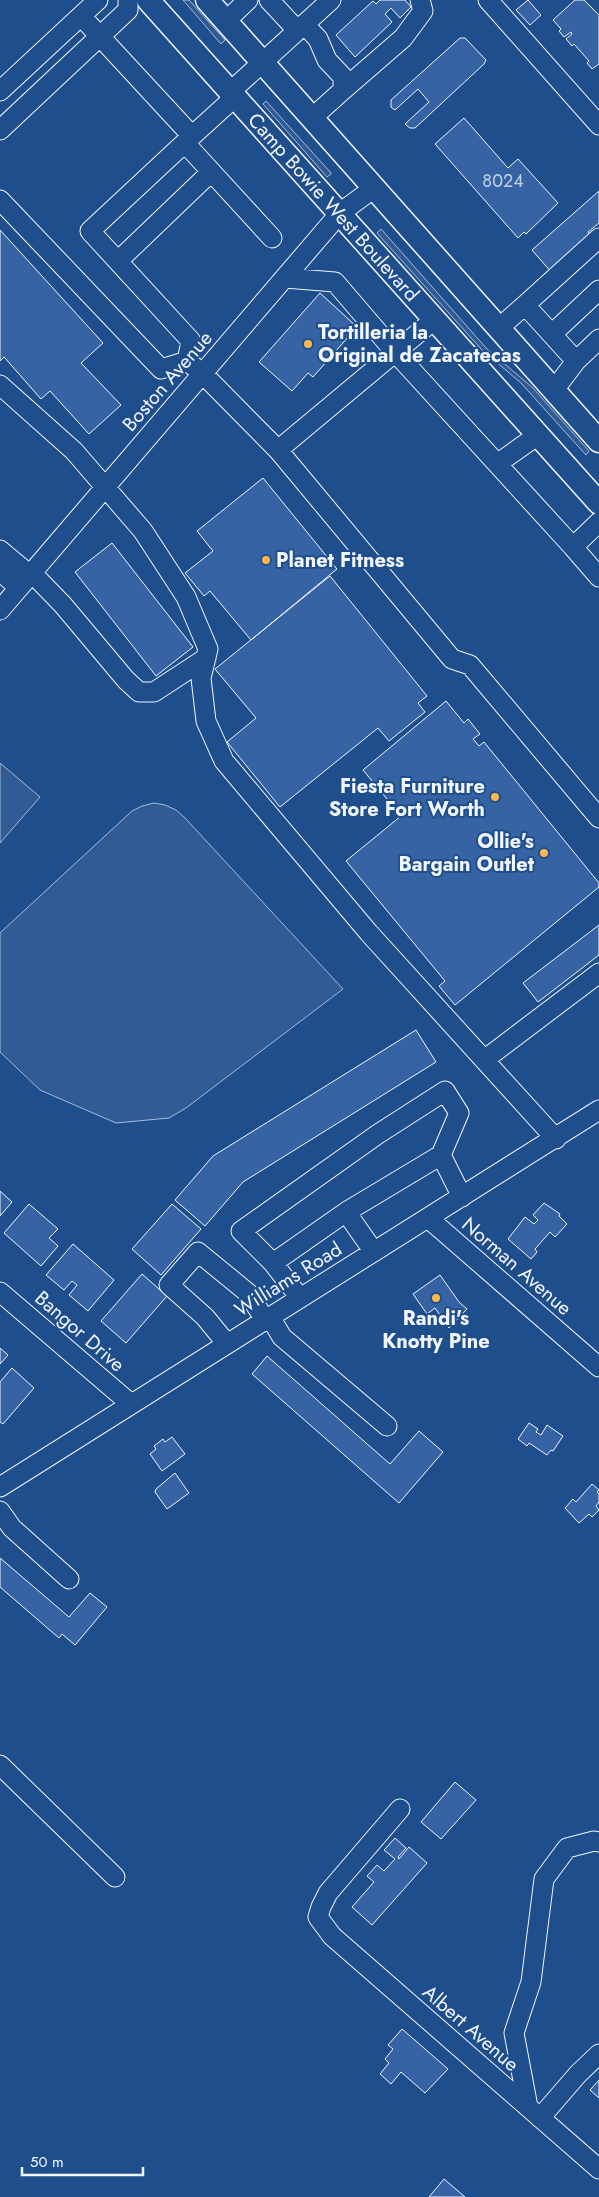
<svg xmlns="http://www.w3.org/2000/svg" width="599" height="2197" viewBox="0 0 599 2197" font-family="Jost,sans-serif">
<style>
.built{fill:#305b95;stroke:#a8bbd7}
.building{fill:#3563a3;stroke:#f2f6ff}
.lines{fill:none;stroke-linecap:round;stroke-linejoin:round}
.minor-casing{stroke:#f2f6ff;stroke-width:21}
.major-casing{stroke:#f2f6ff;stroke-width:25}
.minor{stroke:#1f4e8c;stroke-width:19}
.major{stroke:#1f4e8c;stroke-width:22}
.poi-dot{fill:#ffb74d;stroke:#1f4e8c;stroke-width:2}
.labels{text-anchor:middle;stroke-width:4;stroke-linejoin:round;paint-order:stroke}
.number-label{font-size:18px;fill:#c3d1e8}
.street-label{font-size:20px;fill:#f2f6ff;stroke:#1f4e8c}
.poi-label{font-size:20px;font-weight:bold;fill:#f2f6ff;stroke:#1f4e8c;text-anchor:start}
</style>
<rect width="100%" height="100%" fill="#1f4e8c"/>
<path class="built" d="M183 0H189L225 40 221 44Z
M266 101 331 173V174L327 177 263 104Z
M381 229 487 349 533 388 589 451 586 455 521 383 482 350 377 233Z
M0 763 40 797 0 843Z
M154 803 165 805 176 810 185 818 343 989 186 1108 169 1118 116 1123 40 1090 0 1052V933L132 811 142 806Z"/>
<path class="building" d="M380 0H405L411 7 400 18 391 8 385 14 392 22 355 57 336 35 373 1 376 4Z
M528 0 541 15 530 25 516 10Z
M575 0H584L599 15V64L592 69 587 63 589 61 574 44 572 46 566 39 572 34 571 32 564 37 559 31 561 29 553 20Z
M460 38H465L486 60 484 64 415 128H410L405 124 429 102 418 89 395 110 391 107V100Z
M464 118 508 168 518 159 558 203 526 234 524 232 518 238 435 144Z
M599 191V223L588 232 591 235 552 273 532 250Z
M0 230 103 343 81 363 121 405 89 434 50 391 41 399 4 357 0 361Z
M320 293 357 327 313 377 308 373 292 391 259 362Z
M263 478 337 569 251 640 210 591 204 596 185 573 213 551 197 531Z
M112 543 193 647 156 676 75 572Z
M330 576 427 696 418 703 425 712 389 741 378 728 280 807 227 742 256 718 215 669Z
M446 701 464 723 468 719 480 734 473 739 479 746 484 742 599 883V887L455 1005 439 986 445 981 346 861 401 816 363 770Z
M599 925V955L538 1002 523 983Z
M416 1030 436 1062 243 1182 205 1226 175 1200 213 1156Z
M0 1191 12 1202 0 1216Z
M544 1203 560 1214 559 1216 567 1224 555 1237 550 1232 535 1249 537 1252 531 1259 508 1239 525 1217 534 1224 538 1220 533 1215Z
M29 1204 58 1229 49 1238 58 1246 41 1266 4 1233Z
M172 1204 201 1229 161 1275 132 1249Z
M73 1244 114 1280 88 1311 69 1295 77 1285 72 1281 64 1290 46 1275Z
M142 1274 167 1296 126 1343 101 1321Z
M440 1275 459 1302 467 1309 449 1328 435 1308 427 1314 413 1294Z
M0 1348 8 1355 0 1364Z
M267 1356 390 1464 419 1431 443 1452 399 1503 252 1374Z
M12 1368 34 1388 3 1424 0 1422V1382Z
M529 1423 538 1429 536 1432 541 1435 547 1425 563 1436 553 1451 551 1450 547 1455 529 1443 527 1446 518 1439Z
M172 1437 185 1454 162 1471 150 1454 156 1449 154 1446 163 1439 165 1442Z
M175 1473 189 1493 167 1509 155 1492 156 1489Z
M592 1484 599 1490 597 1492 599 1494V1502L596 1506 599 1510 592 1517 589 1514 579 1523 565 1508 573 1499 576 1502Z
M0 1558 69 1617 90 1593 107 1607 75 1645 62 1634 59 1638 0 1587Z
M455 1782 476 1800 441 1839 421 1822Z
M395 1838 406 1848 398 1857 399 1859 409 1847 427 1863 372 1925 352 1907 374 1882 367 1876 377 1865 384 1871 395 1859 384 1850Z
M402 2029 448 2069 425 2093 401 2072 391 2084 380 2074 389 2063 385 2059 393 2049 388 2045Z
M599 2080V2098L590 2090Z
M444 2179 465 2197H429Z"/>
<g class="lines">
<g class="minor-casing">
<path id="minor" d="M269 0 297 30
M488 0 599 125
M81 16 192 136 236 96
M226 21 248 0
M304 24 318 39 327 60 343 77V90L312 118
M343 90 403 38 423 11 420 0
M0 91 98 0
M231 91 331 0
M0 130 128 10V0
M185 143 272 238
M0 200 161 369 187 361 203 374 278 450
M118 261 211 172
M285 278 335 282 395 352 573 547 599 522
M435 319 278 450 452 659 470 665 599 818
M499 328 525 305
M552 334 599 290
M187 361 191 341 90 231 192 136
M576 361 599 339
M0 385 74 451 143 531 186 597 208 649 201 678 206 721 224 761 369 933 556 1139
M554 390 576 361 525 305 599 238
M497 464 538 435
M573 547 599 577
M0 550 30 575
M0 571 19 588
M32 573 63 605 126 680 139 692H154L206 658
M0 610 340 213 374 188
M484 1060 599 973
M428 1218 599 1367
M374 1252 346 1212 441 1155
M273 1263 346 1212
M0 1292 131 1404
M300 1298 273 1263 241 1231 378 1134 445 1091 459 1113 441 1155 462 1197
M270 1317 282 1337 387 1426
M227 1344 205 1317 169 1285 198 1252 248 1293 265 1320
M0 1487 599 1110
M0 1511 12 1528 69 1579
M0 1765 115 1877
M400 1809 328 1893 321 1907 318 1917 332 1936 599 2169
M528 2107 514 2033 531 1982 544 1879 567 1848 594 1841 599 1842
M540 2118 578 2074 599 2054"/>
</g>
<g class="major-casing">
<g id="major">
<path id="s1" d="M148 0 599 503"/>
<path d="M207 0 599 441"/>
</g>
</g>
<use href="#minor" class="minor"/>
<use href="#major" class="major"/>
</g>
<g class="poi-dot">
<circle cx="308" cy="344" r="5"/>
<circle cx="266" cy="560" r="5"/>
<circle cx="495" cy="797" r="5"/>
<circle cx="544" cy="853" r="5"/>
<circle cx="436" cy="1298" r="5"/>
</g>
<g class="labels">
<g class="number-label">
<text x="503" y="187">8024</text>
</g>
<g class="street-label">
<text dy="7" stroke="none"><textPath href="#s1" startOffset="278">Camp Bowie West Boulevard</textPath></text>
<text transform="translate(167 381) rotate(-49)" y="7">Boston Avenue</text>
<text transform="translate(517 1266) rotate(41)" y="7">Norman Avenue</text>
<text transform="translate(288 1279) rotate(-32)" y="7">Williams Road</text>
<text transform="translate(80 1331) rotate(41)" y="7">Bangor Drive</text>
<text transform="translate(471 2028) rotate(41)" y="7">Albert Avenue</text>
</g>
<g class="poi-label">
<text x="318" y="339">Tortilleria la<tspan x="318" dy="23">Original de Zacatecas</tspan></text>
<text x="276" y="567">Planet Fitness</text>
<text x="485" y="793" text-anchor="end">Fiesta Furniture<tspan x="485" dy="23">Store Fort Worth</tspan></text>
<text x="534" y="848" text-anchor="end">Ollie's<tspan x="534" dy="23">Bargain Outlet</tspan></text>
<text x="436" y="1325" text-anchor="middle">Randi's<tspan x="436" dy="23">Knotty Pine</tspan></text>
</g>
</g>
<path d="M22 2167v8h121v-8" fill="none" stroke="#f2f6ff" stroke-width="2.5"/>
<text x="30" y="2167" font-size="15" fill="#f2f6ff" stroke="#1f4e8c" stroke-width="4" paint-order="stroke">50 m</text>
</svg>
